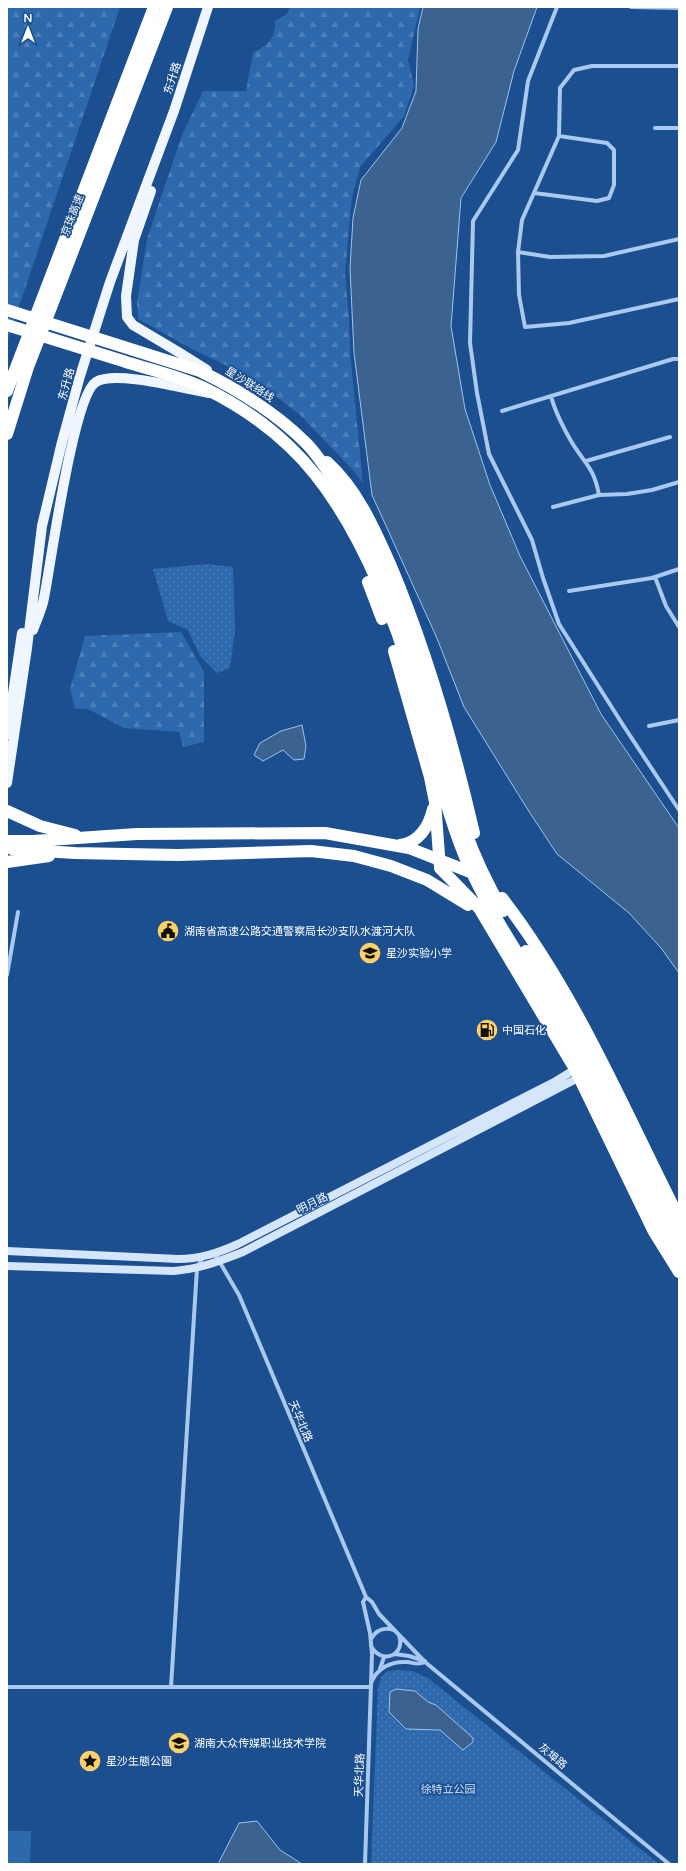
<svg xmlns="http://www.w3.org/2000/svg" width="686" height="1871" viewBox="0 0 686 1871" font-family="'Varela Round','Noto Sans SC',sans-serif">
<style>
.forest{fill:url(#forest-firs)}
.park{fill:url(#park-dots)}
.pitch{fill:#2e69ad}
.water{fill:#3c6290;stroke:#9cc4f0}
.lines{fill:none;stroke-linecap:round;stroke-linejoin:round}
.street{stroke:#a9c9ee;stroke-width:4}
.secondary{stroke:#d6e6fa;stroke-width:8}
.primary{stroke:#f0f6ff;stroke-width:10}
.highway{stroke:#fff;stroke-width:12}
.labels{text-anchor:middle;stroke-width:3.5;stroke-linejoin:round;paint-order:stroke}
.street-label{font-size:11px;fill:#fff;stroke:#1b4f8f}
.poi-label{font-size:11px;fill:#fff;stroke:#1b4f8f;text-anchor:start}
.park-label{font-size:11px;fill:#cfe3fa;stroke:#1b4f8f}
</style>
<defs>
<pattern id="forest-firs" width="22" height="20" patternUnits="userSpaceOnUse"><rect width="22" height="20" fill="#2e69ad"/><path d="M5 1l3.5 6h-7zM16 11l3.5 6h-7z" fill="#4d80b9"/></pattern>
<pattern id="park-dots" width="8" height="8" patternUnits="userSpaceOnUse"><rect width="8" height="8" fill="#2e69ad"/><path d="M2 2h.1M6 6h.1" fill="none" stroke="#4d80b9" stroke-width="1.8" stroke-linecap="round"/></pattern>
</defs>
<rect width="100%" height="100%" fill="#1b4f8f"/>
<path class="forest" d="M7 7H120L7 342Z
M290 7H420L408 60 414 85 404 116 360 167 352 197 345 273 349 318 350 352 363 483 353 470 300 415 252 378 192 349 138 319 137 303 147 239 182 135 203 91H246L253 53C269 44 275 40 275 21L287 14Z
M181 632 204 672V742L183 747 179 732 124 728 88 709H75L70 689 85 636Z"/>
<path class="park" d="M207 564 233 567 235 631 230 668 217 673 200 656 188 630 168 621 153 569Z
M399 1670 412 1671 428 1678 659 1864H371L378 1688 381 1677 388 1671Z"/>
<path class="pitch" d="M7 1831H31L30 1864H7Z"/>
<path class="water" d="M423 7H537L514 71 496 142 461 198 451 326 465 409 490 485 520 556 601 714 679 828V973L661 948 629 913 557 854 528 810 464 707 436 636 372 495 354 353 350 268 353 218 361 180 402 128 416 91 418 29Z
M302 725 306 746 304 759 294 760 283 750 263 761 254 755 260 743 281 731Z
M396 1689 415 1691 428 1702 436 1705 473 1738V1742L463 1750 440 1730 406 1729 389 1712 390 1692Z
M257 1821 280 1850 302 1864H218L239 1823Z"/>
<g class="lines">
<path class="street" d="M557 7 528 81 518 150 473 221 470 343 477 393 489 454 532 540 543 578 559 624 623 725 679 810
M631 7 679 8
M679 66H592L574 70 560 88 559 136 522 220 518 252 519 295 525 327 569 323 679 299
M655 128H679
M534 193 597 201 609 198 614 185V150L607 143 559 136
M518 252 550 257 604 256 679 239
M551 396C555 412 563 427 571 441 584 463 594 467 599 495
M502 411 673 359H679
M586 461 670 437
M553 507 599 495 627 494 652 490 679 482
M655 577 666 606 679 627
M569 591 652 578 679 569
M649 726 679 720
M7 975 18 912
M215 1254 239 1295 366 1597
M366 1597 372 1602 379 1614 425 1662 669 1864
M371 1639C377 1629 384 1627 394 1630
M371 1646C381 1665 406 1656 399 1635
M395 1654 409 1656 425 1661
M380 1669 384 1657
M371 1683C377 1668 391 1661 407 1662 415 1663 418 1665 425 1662
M7 1687H370
M171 1687 197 1268 203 1257
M365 1864 372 1654 370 1633 363 1602 366 1597"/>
<path class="secondary" d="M7 1251 178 1259C200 1259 218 1253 238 1244L556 1081 579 1067
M7 1266 174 1271C199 1269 220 1261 243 1252L582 1076"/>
<path class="primary" d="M151 191 134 240 126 296 127 317 133 325 180 353 207 370
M33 630C37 619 42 609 44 598 51 564 73 396 96 382 116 370 184 389 209 393
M7 734 22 633
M7 783 27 648 42 526 62 442 80 376 110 282 174 111 208 7"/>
<path class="highway" d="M7 310 200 371C239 390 275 412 306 443 319 456 329 473 340 490 375 546 401 611 421 675 437 726 447 779 465 830 475 858 488 885 503 911
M7 325C46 337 85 349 123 361 150 370 179 376 204 388 235 403 265 423 290 447 352 506 391 606 415 688 431 744 443 803 465 857 492 921 538 981 571 1042 609 1111 637 1189 679 1254
M7 391 154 7
M7 434 28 367 167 7
M327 462C357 489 374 528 390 564 426 649 453 743 474 833
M368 582 382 619
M394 651 430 777 435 802 440 868 479 908 575 1069 653 1230 679 1272
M7 811 40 826 75 835
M7 841H33L137 834 325 833 409 848 475 874
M400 845C419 843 429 826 433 809
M12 849 75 853 178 855 311 851 354 856 391 866 427 880 468 905
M7 862 49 856
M502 898C577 995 624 1110 679 1218
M526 951C558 1001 588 1051 614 1104 635 1148 653 1194 679 1237"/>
</g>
<defs>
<g id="civic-disc" transform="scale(1.15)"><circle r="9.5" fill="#ffd166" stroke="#1b4f8f"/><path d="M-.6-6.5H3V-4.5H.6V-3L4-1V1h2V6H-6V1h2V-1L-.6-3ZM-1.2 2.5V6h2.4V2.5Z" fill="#111"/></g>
<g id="school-disc" transform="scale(1.15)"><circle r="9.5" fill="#ffd166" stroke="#1b4f8f"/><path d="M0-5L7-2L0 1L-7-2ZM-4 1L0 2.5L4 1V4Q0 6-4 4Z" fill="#111"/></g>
<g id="fuel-disc" transform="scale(1.15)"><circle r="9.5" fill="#ffd166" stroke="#1b4f8f"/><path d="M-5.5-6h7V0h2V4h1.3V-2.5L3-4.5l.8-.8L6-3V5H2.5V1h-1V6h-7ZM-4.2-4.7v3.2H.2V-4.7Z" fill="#111"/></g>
<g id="university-disc" transform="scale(1.15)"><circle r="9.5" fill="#ffd166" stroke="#1b4f8f"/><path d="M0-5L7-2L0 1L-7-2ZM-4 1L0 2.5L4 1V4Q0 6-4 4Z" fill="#111"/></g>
<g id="sight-disc" transform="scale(1.15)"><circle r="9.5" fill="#ffd166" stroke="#1b4f8f"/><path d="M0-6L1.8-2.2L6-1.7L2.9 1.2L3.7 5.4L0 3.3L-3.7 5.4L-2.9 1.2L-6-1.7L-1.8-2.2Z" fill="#111"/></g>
</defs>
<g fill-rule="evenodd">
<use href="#civic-disc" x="168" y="931"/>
<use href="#school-disc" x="370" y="953"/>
<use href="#fuel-disc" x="487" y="1030"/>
<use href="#university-disc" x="179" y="1743"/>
<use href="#sight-disc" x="90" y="1761"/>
</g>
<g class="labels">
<g class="street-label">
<text transform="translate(172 78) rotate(-72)" y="4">东升路</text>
<text transform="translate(72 215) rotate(-69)" y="4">京珠高速</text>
<text transform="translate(66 384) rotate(-74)" y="4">东升路</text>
<text transform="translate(250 384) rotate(32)" y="4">星沙联络线</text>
<text transform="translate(312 1203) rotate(-27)" y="4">明月路</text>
<text transform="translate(301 1421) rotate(67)" y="4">天华北路</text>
<text transform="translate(553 1756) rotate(40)" y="4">灰埠路</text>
<text transform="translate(359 1775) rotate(-88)" y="4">天华北路</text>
</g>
<g class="poi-label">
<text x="184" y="935">湖南省高速公路交通警察局长沙支队水渡河大队</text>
<text x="386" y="957">星沙实验小学</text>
<text x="502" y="1034">中国石化</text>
<text x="194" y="1747">湖南大众传媒职业技术学院</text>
<text x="106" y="1765">星沙生態公園</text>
</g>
<g class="park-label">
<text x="448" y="1793">徐特立公园</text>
</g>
</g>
<rect width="686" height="1871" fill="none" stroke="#ffffff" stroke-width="16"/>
<g transform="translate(28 28)" stroke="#1b4f8f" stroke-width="3" paint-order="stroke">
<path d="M0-3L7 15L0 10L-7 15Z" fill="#ffffff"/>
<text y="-6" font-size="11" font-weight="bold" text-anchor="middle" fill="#ffffff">N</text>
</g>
</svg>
